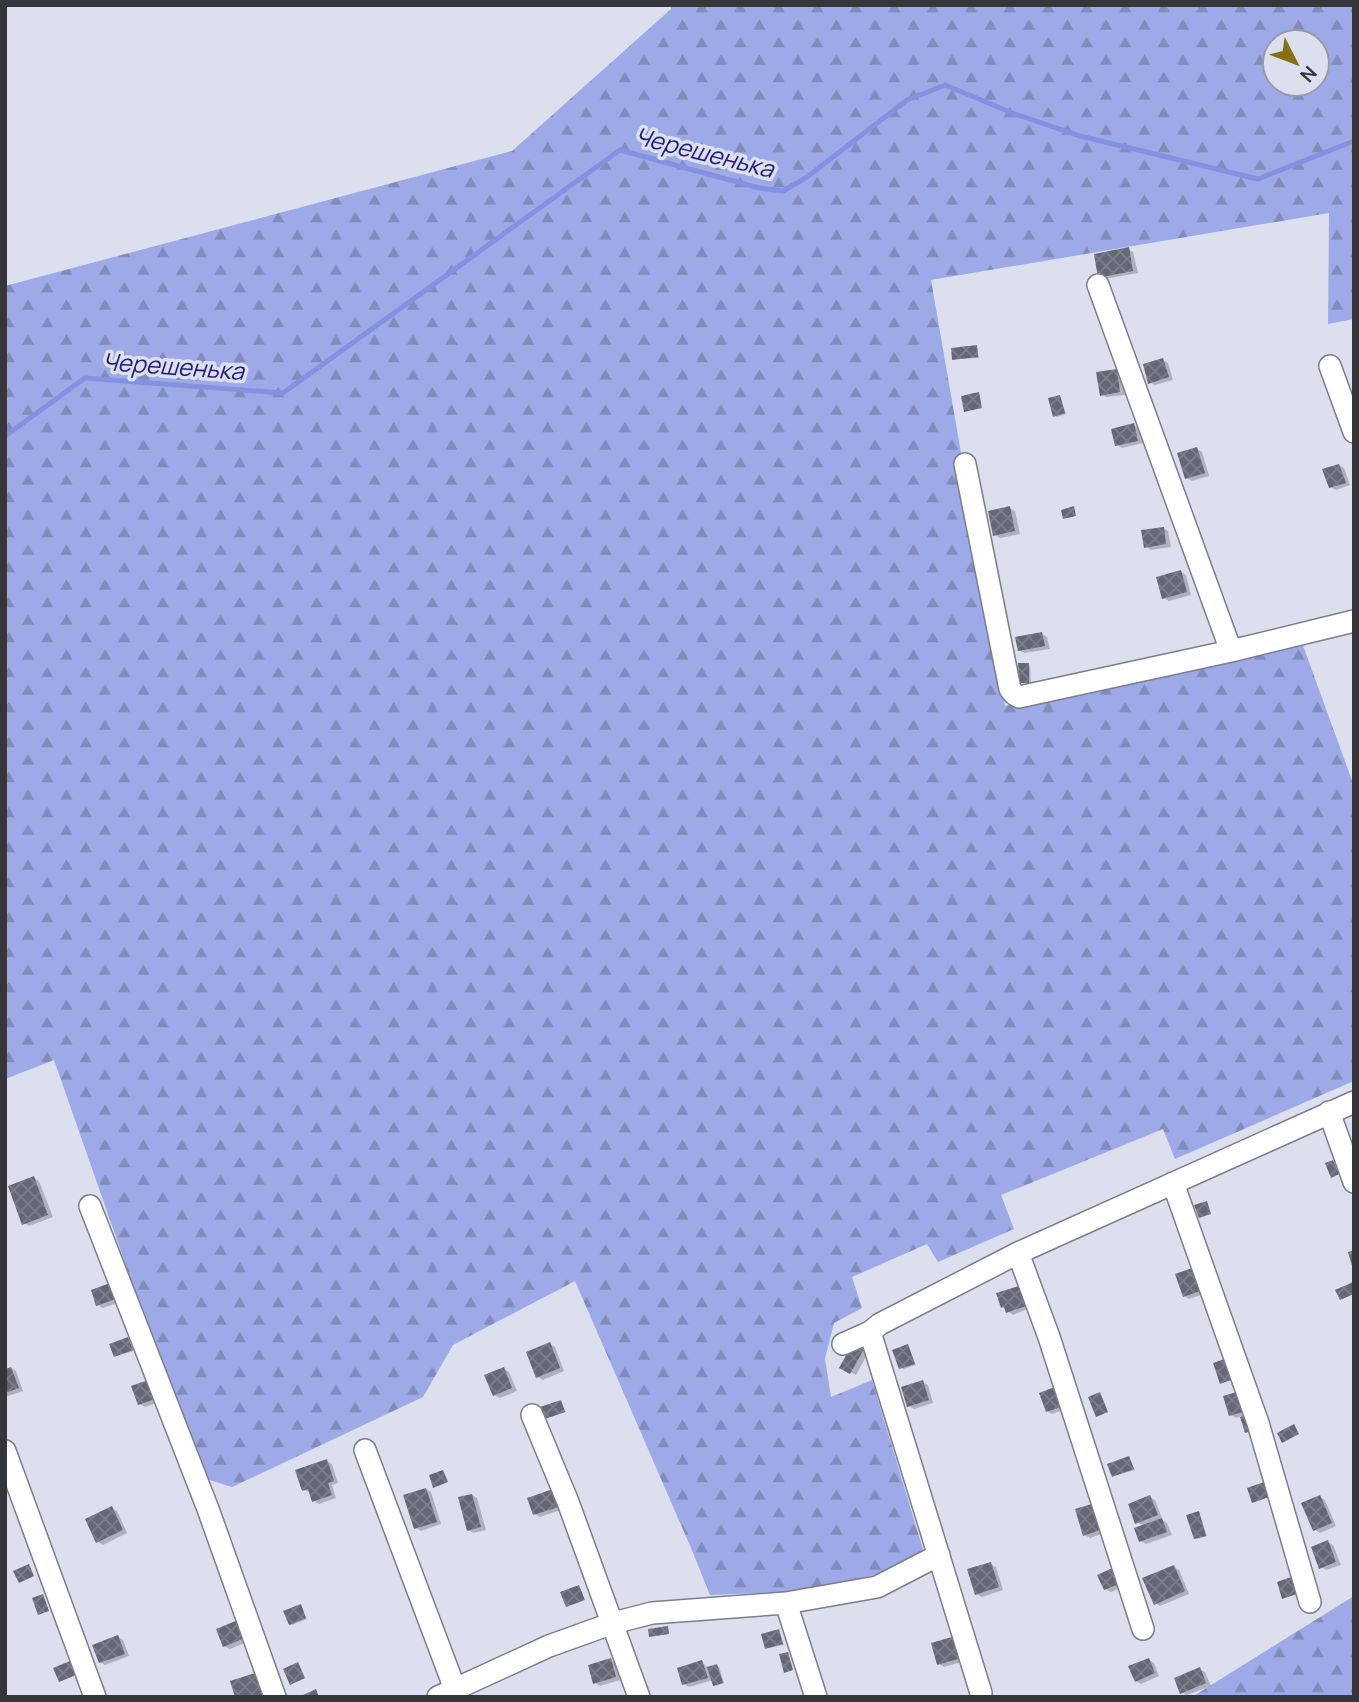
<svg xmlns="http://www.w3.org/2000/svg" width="1359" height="1702" viewBox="0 0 1359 1702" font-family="Manrope,sans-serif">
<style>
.forest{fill:url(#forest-firs);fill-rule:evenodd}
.shadow{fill:#0003}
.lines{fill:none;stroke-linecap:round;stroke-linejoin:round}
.stream{stroke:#8491e1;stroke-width:5}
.building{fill:url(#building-cross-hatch)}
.street-casing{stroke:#7b7e8c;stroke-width:24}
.street{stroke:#fff;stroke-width:21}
.labels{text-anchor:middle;stroke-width:7;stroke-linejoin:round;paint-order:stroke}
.water-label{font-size:24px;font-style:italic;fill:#221e79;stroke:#dbdfee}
</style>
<defs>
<pattern id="forest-firs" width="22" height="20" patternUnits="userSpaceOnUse" patternTransform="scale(1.75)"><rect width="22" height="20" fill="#9daae7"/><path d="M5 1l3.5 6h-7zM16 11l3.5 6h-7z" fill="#818bbc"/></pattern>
<pattern id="building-cross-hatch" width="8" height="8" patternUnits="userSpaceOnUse" patternTransform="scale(1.75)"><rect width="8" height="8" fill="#646775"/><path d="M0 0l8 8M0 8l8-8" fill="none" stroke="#7c7e89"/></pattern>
</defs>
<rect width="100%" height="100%" fill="#dbdfee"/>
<path class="forest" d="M671 5H1354V319L1328 324 1329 213 931 280 1005 706 1301 640 1354 786V1081L1175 1159 1163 1129 1001 1195 1014 1229 938 1262 927 1244 852 1277 862 1308 834 1323 825 1359 831 1397 872 1380 924 1553 895 1568 826 1590 710 1595 691 1548 575 1281 453 1345 423 1397 232 1487 200 1477 54 1060 5 1079V286L512 151 671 9ZM1275 42H1317V84H1275Z
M1354 1596V1697H1192Z"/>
<path class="shadow" d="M1128 249 1133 252 1138 273 1105 279 1100 276Z
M977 347 979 358 954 359Z
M1163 360 1168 363 1173 380 1155 385 1150 382Z
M1117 371 1122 374 1125 395 1106 397 1101 394Z
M1060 396 1066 414 1057 417 1055 415Z
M1134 425 1139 428 1143 443 1122 448 1117 445Z
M1197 449 1202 452 1209 476 1192 481 1186 478Z
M1339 465 1344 468 1350 485 1336 490 1330 487Z
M1009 508 1015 511 1020 534 1000 538 995 535Z
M1163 528 1168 531 1171 547 1151 550 1146 547Z
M1181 572 1186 575 1191 595 1169 601 1164 598Z
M1042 634 1047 637 1050 649 1024 653 1019 650Z
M1028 665 1030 666 1031 683H1022L1020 682Z
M34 1178 39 1181 53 1217 29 1226 24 1223Z
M1177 1275 1207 1293 1189 1299 1184 1296Z
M110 1285 120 1302 103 1308 98 1305Z
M1019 1287 1024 1290 1030 1308 1013 1315 1003 1307Z
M128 1339 134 1351 116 1356Z
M550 1344 555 1347 564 1371 543 1380 538 1377Z
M853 1346 868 1353 856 1375 841 1367Z
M908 1346 916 1365 903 1369 901 1368Z
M11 1368 16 1371 23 1391 5 1397V1371Z
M504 1369 509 1372 517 1391 500 1398 494 1395Z
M922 1382 928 1385 933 1403 914 1409 909 1406Z
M134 1387 162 1401 145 1407 140 1404Z
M1240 1392 1255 1431 1248 1433 1242 1416 1236 1418 1231 1415Z
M1041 1394 1068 1408 1052 1414 1047 1411Z
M561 1402 566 1412 543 1419Z
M1129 1458 1135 1470 1113 1476Z
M327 1461 332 1464 338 1483 332 1485 336 1498 319 1504 314 1501 311 1493 304 1490Z
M426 1489 431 1492 441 1524 421 1531 416 1528Z
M556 1490 566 1508 540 1517 534 1514Z
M472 1495 477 1498 486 1530 473 1533 468 1530Z
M1150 1497 1155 1500 1162 1518 1160 1519 1167 1523 1172 1535 1146 1544 1141 1541 1144 1526 1137 1522Z
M1320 1497 1325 1500 1336 1526 1320 1533 1315 1530Z
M111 1508 117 1511 127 1533 103 1545 98 1542Z
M1077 1510 1107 1532 1090 1538 1085 1535Z
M1199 1513 1207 1536 1197 1539 1195 1538Z
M1328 1542 1333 1545 1341 1565 1326 1570 1321 1567Z
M990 1564 996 1567 1003 1590 982 1597 976 1594Z
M1174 1567 1179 1570 1189 1594 1160 1606 1155 1603Z
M1117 1568 1128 1585 1111 1592 1105 1589Z
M300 1606 307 1619 292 1625 290 1624Z
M218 1630 250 1641 230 1649 224 1646Z
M779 1631 784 1645 767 1648Z
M118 1637 123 1640 129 1656 105 1665 100 1662Z
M933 1644 969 1660 944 1667 939 1664Z
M610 1660 616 1663 620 1680 600 1686 595 1683Z
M1149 1660 1154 1663 1159 1676 1141 1684 1136 1681Z
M702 1662 708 1668 719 1667 724 1683 716 1686 713 1680 689 1687 684 1684Z
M1200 1669 1205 1672 1211 1686 1187 1695 1181 1692Z"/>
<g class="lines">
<path class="stream" d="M5 436 85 378 283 393 620 150 759 188 783 191 807 177 907 100 945 85 1015 114 1080 136 1258 179 1354 141"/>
</g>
<path class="building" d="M1129 247 1133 271 1098 278 1094 254Z
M977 345 978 357 952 360 951 348Z
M1163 358 1169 377 1148 384 1143 364Z
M1117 369 1120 392 1100 396 1096 372Z
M979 392 982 408 964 412 961 396Z
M1060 395 1065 413 1053 417 1048 398Z
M1134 423 1138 441 1115 446 1111 429Z
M1197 447 1205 473 1185 479 1177 453Z
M1339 464 1346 483 1329 488 1322 469Z
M1010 506 1015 531 993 536 988 511Z
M1074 506 1076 516 1063 519 1061 510Z
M1164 527 1166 544 1144 548 1141 530Z
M1181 570 1187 592 1162 599 1156 577Z
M1042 632 1045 646 1018 651 1015 637Z
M1018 663H1029V683H1019Z
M1333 1160 1339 1174 1331 1178 1325 1163Z
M34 1176 48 1215 22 1225 8 1186Z
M1207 1201 1211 1214 1199 1218 1194 1205Z
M1354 1250V1269H1353L1348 1252Z
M1195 1267 1203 1290 1183 1297 1175 1274Z
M1353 1282 1354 1294 1340 1300 1335 1290Z
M110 1283 116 1299 96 1306 91 1290Z
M1019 1286 1026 1306 1006 1313 1004 1307 1001 1308 996 1293Z
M128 1337 133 1350 114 1357 109 1344Z
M550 1342 560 1368 536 1378 526 1352Z
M853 1343 864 1349 850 1374 839 1368Z
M908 1344 915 1364 899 1369 892 1350Z
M1227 1358 1234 1379 1220 1384 1213 1363Z
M11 1367 19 1388 5 1393V1369Z
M504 1367 512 1388 493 1396 484 1375Z
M151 1379 158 1398 138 1405 131 1386Z
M923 1380 929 1400 907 1407 901 1387Z
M1057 1386 1064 1406 1046 1412 1039 1393Z
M1240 1391 1246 1411 1229 1416 1223 1396Z
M1100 1392 1108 1412 1096 1417 1088 1397Z
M561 1400 565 1412 542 1420 537 1408Z
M1249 1414 1254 1430 1245 1433 1240 1417Z
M1294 1424 1299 1434 1282 1443 1277 1433Z
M1129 1456 1134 1469 1112 1477 1107 1464Z
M327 1459 334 1481 328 1483 332 1495 312 1502 308 1489 302 1491 295 1470Z
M443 1470 448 1482 433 1488 429 1475Z
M1264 1482 1269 1497 1252 1503 1247 1488Z
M426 1488 437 1522 414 1529 403 1495Z
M556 1488 562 1506 533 1515 527 1498Z
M472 1494 481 1527 467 1531 458 1497Z
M1150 1495 1158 1515 1135 1524 1128 1504Z
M1320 1495 1332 1523 1313 1531 1301 1503Z
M1095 1503 1103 1529 1083 1536 1075 1509Z
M112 1506 123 1530 96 1543 85 1519Z
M1199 1511 1206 1536 1194 1539 1186 1515Z
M1162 1518 1167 1532 1139 1542 1134 1528Z
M1328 1540 1336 1562 1319 1569 1311 1547Z
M991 1562 999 1587 975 1595 967 1569Z
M29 1564 34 1576 19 1583 13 1571Z
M1174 1565 1185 1591 1154 1605 1142 1578Z
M1117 1566 1124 1582 1104 1590 1097 1575Z
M1294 1576 1300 1593 1282 1599 1277 1582Z
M579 1585 585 1600 566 1607 560 1592Z
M43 1594 49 1611 38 1615 32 1598Z
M301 1604 306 1618 289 1625 283 1611Z
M238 1620 245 1638 223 1647 216 1629Z
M668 1626 669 1634 649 1637 648 1629Z
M779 1629 783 1644 765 1649 761 1634Z
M118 1635 125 1654 99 1663 92 1645Z
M959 1635 965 1657 937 1665 931 1643Z
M788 1652 793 1670 784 1673 779 1654Z
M611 1658 616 1677 593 1684 588 1665Z
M1149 1658 1155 1673 1135 1682 1128 1666Z
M702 1660 708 1678 682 1685 677 1668Z
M70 1661 76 1675 59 1682 53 1668Z
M298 1662 305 1678 290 1685 283 1669Z
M717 1664 723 1683 713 1686 707 1667Z
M1200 1667 1206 1683 1180 1694 1174 1678Z
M258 1672 265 1696 235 1697 230 1681Z
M316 1689 319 1697H299Z"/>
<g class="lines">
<g class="street-casing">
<path id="street" d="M1098 285 1231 651
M1330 366 1354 432
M965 464 1010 689 1014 694 1019 697 1231 651 1354 621
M1329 1112 1354 1182
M1173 1183 1258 1423 1310 1602
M90 1206 208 1509 275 1697
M1018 1253 1049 1337 1143 1629
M870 1332 981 1693
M843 1344 870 1332 880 1324 1018 1253 1354 1102
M532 1415 568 1502 639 1697
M365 1450 458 1697
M5 1451 95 1697
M786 1603 816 1697
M438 1697 549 1646 613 1623 652 1613 786 1603 877 1587 939 1555"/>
</g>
<use href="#street" class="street"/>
</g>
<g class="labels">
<g class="water-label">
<text transform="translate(704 153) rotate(14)" y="8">Черешенька</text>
<text transform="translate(173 367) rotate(4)" y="8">Черешенька</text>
</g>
</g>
<rect width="1359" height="1702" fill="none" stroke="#34363c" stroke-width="14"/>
<g transform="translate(1296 63) rotate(132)"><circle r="33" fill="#dbdfee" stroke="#989ba7" stroke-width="2"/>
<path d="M0-5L12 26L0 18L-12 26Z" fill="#867112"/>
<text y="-10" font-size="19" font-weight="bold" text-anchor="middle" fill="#34363c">N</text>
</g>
</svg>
